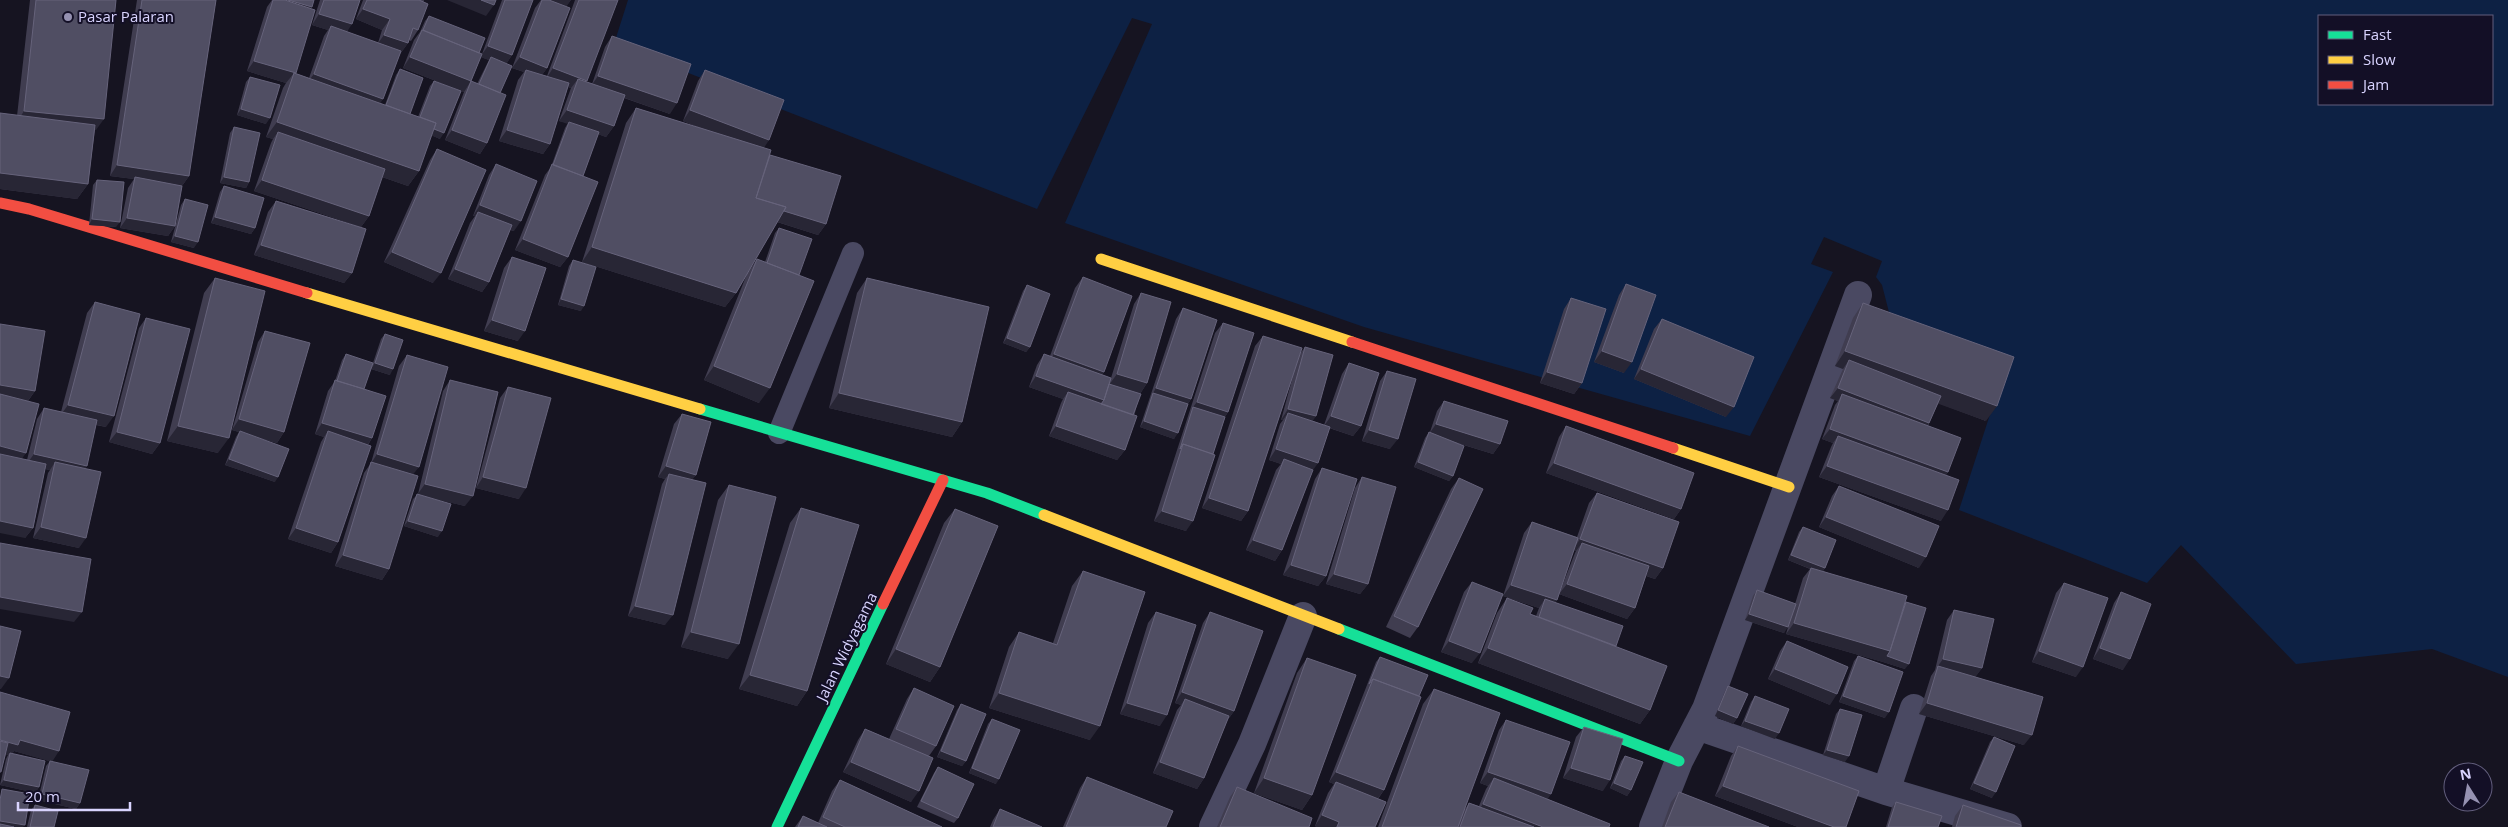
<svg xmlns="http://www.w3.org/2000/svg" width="2508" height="827" viewBox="0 0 2508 827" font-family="'Open Sans',sans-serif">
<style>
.water{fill:#0d2144;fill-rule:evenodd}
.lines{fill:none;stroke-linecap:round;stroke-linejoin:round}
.lane{stroke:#4a4962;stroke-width:22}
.street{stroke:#4a4962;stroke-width:28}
.fast{stroke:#16e098;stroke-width:11}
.slow{stroke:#ffcf43;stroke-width:11}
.jam{stroke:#f24e42;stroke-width:11}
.wall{fill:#403d50}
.shaded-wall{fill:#282635}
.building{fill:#504e63;stroke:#66637b}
.poi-dot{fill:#9591b1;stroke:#130f26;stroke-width:2}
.labels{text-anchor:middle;stroke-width:4;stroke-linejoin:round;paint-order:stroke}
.poi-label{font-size:15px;fill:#d9d4ff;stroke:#130f26;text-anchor:start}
.street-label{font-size:15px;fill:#d9d4ff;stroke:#130f26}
</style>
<rect width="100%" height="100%" fill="#161421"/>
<path class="water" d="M628 0H2508V677L2432 649 2296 664 2181 545 2147 583 1959 510 2007 362 1891 320 1882 285 1876 277 1882 261 1824 237 1811 264 1833 272 1750 436 1364 327 1065 223 1152 24 1132 18 1037 209 614 44ZM2319 16H2492V104H2319Z"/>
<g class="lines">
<path class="lane" d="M779 433 853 253"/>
<path class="street" d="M1697 726 1886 791 2008 827
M1886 791 1914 708
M1213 827 1252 744 1303 616
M1653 827 1679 761 1706 709 1858 295"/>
<path class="fast" d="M700 409 987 493 1044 515
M1339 629 1679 761
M777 827 883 604"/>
<path class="slow" d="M1101 259 1352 342
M307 293 700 409
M1673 448 1789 487
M1044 515 1339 629"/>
<path class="jam" d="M0 203 29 209 307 293
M1352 342 1673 448
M883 604 943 480"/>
</g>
<path class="wall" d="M30 0H116L96 130 95 129 88 184 77 199 0 189V113L17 116Z
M137 0H216L189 176 182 186 175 226 168 236 120 228 128 188 134 179 110 176Z
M272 0H314L311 8 295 73 309 78 324 36 328 30 312 25 320 0H360L347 32 378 43 382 30 356 19 363 0H424L418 30 411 41 409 40 408 43 400 54 380 103 385 105 396 75 400 69 410 114 418 117 430 86 434 81 440 139 431 135 419 171 408 186 382 177 369 216 361 227 254 191 271 143 273 139 266 137 283 88 286 83 247 71 267 7Z
M502 0H533L512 55 506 64 500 93 487 143 480 154 445 140 464 92 471 81 477 84 489 60 481 57 471 81 464 92 403 68 414 40 420 32 425 21 429 16 482 54Z
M541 0H571L566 6 547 68 542 75 547 76 575 0H618L586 82 592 84 605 47 612 36 670 114 624 98 614 126 606 137 598 134 583 176 568 257 560 267 515 250 545 175 551 167 565 128 568 123 559 121 571 88 568 87 550 144 543 154 499 141 518 80 524 72 512 68 535 8Z
M705 70 764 148 826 224 818 235 777 222 736 293 725 307 582 262 626 123 636 108 706 130 683 121 698 81Z
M250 77 266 124 237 115 246 82Z
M234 127 249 182 246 188 220 183 230 133Z
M437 149 433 283 384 262 430 160Z
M496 164 514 231 510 230 489 282 482 292 448 279 470 223 475 216H473L489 175Z
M97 180 116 227 89 225 93 185Z
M224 186 255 228 251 234 211 223 220 192Z
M185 199 194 248 171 242 181 205Z
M276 201 352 273 344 283 254 255 268 212Z
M779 228 799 275 759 403 704 380 747 274 757 259 765 262 775 233Z
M512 257 518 341 484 331 504 268Z
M573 260 581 311 558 305 569 266Z
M1083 277 1104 372 1102 375 1111 378 1134 304 1141 293 1147 383 1140 394 1125 450 1117 460 1049 436 1061 403 1063 399 1029 387 1037 365 1044 354 1050 356 1075 288Z
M215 278 218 453 167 441 204 293Z
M867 278 962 422 952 437 829 408 857 293Z
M1626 284 1624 373 1594 362 1619 295Z
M1027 285 1030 347 1026 352 1003 343 1023 291Z
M1571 298 1582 383 1574 394 1540 383 1564 309Z
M95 302 106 427 96 425 85 468 79 548 33 538 48 473 50 470 45 469 33 528 25 538 0 324 35 391 28 401 22 459 27 460 37 419 44 408 61 412 87 313Z
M1863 303 1986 421 1938 403 1928 426 1948 472 1946 475 1941 521 1819 477 1831 447 1833 443 1822 439 1835 405 1838 401 1830 398 1843 369 1835 366 1853 318Z
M1183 308 1191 399 1188 404 1174 439 1140 427 1176 319Z
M146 318 160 443 152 454 109 442 139 328Z
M1662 319 1726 417 1634 379 1654 329Z
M1223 323 1228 412 1225 417 1213 454 1186 531 1154 521 1215 333Z
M265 331 284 432 277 443 252 436 275 482 225 465 236 437 239 432 232 430 258 342Z
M385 334 390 375 371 369 381 339Z
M1263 336 1299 355 1305 347 1313 421 1324 425 1342 374 1349 363 1361 426 1353 436 1329 428 1282 550 1275 561 1246 550 1276 470 1281 464 1269 460 1280 424 1283 420H1281L1293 376 1248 511 1241 521 1202 508 1255 346Z
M346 354 364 389 372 438 368 445 338 542 331 553 288 539 321 442 324 437 315 434 328 391 335 381 342 360Z
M407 355 413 475 389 569 382 580 335 566 364 473 371 463 399 366Z
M1387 371 1390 449 1362 441 1380 381Z
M450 380 465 506 428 497 438 537 404 526 413 499 418 494 443 391Z
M508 387 519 499 476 488 500 398Z
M1444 401 1500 444 1493 454 1457 443 1453 476 1449 481 1414 467 1425 438 1429 432H1430L1437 411Z
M682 414 696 475 692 479 665 625 628 616 662 484 665 479 658 477 674 424Z
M1566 426 1681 509 1674 519 1546 473 1559 437Z
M1322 468 1326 576 1318 586 1283 575 1315 479Z
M1362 477 1368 584 1360 594 1326 584 1355 488Z
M1459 478 1418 627 1410 638 1386 627 1451 489Z
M729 485 728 659 681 647 718 500Z
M1839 486 1919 568 1819 527 1832 496Z
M1597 493 1663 568 1655 579 1646 576 1635 608 1627 619 1559 594 1575 553 1576 551 1574 550 1555 602 1616 646 1650 710 1640 724 1478 663 1497 613 1507 598 1530 614 1536 616 1539 608 1503 596 1524 533 1532 522 1577 537 1589 503Z
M801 508 807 691 797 706 739 689 790 523Z
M955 509 940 667 930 682 886 664 944 523Z
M1803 527 1825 568 1823 571 1906 602 1905 669 1883 662 1786 634 1792 614 1784 633 1745 620 1753 596 1757 590 1795 604 1803 578 1810 569 1788 560 1799 532Z
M1083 571 1090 740 989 708 1009 647 1019 632 1053 643 1072 586Z
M1472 582V663L1441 652 1464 592Z
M2064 583 2076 677 2032 662 2056 593Z
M2121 592 2123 670 2093 659 2114 603Z
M1954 610 1982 668 1975 677 2024 745 1919 714 1931 676 1935 670 1947 620Z
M1156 612 1160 726 1120 714 1148 623Z
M1210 612 1234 711 1227 721 1204 778 1197 789 1153 773 1177 710 1181 705 1175 703 1203 623Z
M1787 641 1830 705 1768 679 1780 651Z
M1858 656 1885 718 1839 702 1854 661Z
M1380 657 1384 790 1378 799 1375 827H1317L1315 826 1328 793 1334 784 1329 782 1376 662Z
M1307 658 1312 795 1302 810 1254 793 1297 673Z
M1728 686 1737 718 1733 724 1715 716 1725 691Z
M914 688 936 746 929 756 911 802 843 772 858 740 865 729 889 739 907 699Z
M1434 689 1465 809 1469 803 1479 806 1486 789 1488 786 1480 783 1499 730 1506 720 1548 799 1609 827H1378L1423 704Z
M0 692 52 761 80 803 76 809 38 800 46 766 50 761 14 751 12 754 36 793 0 785 6 759 8 755 6 754 0 773Z
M1755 696 1775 739 1741 726 1751 702Z
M961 704 966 761 962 766 937 757 957 710Z
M1840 709 1845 762 1823 755 1836 714Z
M992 719 996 784 969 773 988 724Z
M1584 727 1603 791 1563 778 1576 737Z
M1994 737 1992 798 1970 789 1990 742Z
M1738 746 1846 827H1798L1715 796 1731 756Z
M1625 756 1631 790 1627 796 1610 788 1621 761Z
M938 767 958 818 954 823 917 807 934 773Z
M1087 777 1166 827H1063L1080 788Z
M840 780 942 827H795L803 816 818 823 832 791Z
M1237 787 1309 827H1217L1230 797Z
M1679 792 1769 827H1662L1671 802Z
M1896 802 1938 827H1886L1892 807Z
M35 805 54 827H27L31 810Z
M1963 805 2020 827H1952L1955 816Z
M1000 809 1042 827H990L993 820Z"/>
<path class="shaded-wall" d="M281 0H288L312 7 308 13Z
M447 0H481L494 5 486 16Z
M543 0H571L566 7Z
M363 9 390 19 382 30 356 19Z
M319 14 352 24 345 35 331 26 328 30 312 25Z
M384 35 408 43 400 54 376 46Z
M488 46 512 55 505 66 491 57 489 60 480 57Z
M410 57 471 81 464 92 403 68Z
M520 57 547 68 540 78 526 70 524 72 512 68Z
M254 61 296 73H294L286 83 247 71Z
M553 68 587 81 579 91 578 79 571 88 546 79Z
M314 74 383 99 376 110 306 84Z
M598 76 677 103 670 114 591 86Z
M241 109 270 118 266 124 237 115Z
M567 110 614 126 606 137 559 121Z
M690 110 769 140 762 151 683 121Z
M24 111 104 119 96 130 17 122Z
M277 122 419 171 408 186 276 140 278 132 273 139 266 137Z
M417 123 444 133 440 139 414 128Z
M452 130 487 143 480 154 445 140Z
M507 130 550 144 543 154 499 141Z
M117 165 189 176 182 186 135 177 134 179 110 176Z
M0 173 88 184 77 199 0 189Z
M224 177 249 182 246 188 220 183Z
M262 180 369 216 361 227 254 191Z
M753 202 826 224 818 235 746 212Z
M480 205 521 221 514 231 476 217 478 212 475 216H473Z
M215 217 255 228 251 234 211 223Z
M127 218 175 226 168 236 120 228Z
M92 219 120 222 116 227 89 225Z
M175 236 198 242 194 248 171 242Z
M523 239 568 257 560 267 515 250Z
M261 245 352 273 344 283 254 255Z
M592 247 736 293 725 307 582 262Z
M392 252 441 273 433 283 384 262Z
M455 269 489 282 482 292 448 279Z
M561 299 584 306 581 311 558 305Z
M492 320 525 331 518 341 484 331Z
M1007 338 1030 347 1026 352 1003 343Z
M1602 351 1632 362 1624 373 1594 362Z
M1845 351 1997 406 1986 421 1845 370 1849 360 1843 369 1835 366Z
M1054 354 1104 372 1097 383 1047 365Z
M375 363 393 369 390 375 371 369Z
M714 366 770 388 759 403 704 380Z
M1641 369 1734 407 1726 417 1634 379Z
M1547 372 1582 383 1574 394 1540 383Z
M1117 374 1147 383 1140 394 1109 385Z
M1036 376 1104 400 1100 405 1068 392 1063 399 1029 387Z
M0 385 35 391 27 402 0 397Z
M1156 388 1191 399 1184 410 1153 393Z
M1838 388 1929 423 1922 434 1842 394 1838 401 1830 398Z
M839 393 962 422 952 437 829 408Z
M1197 402 1228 412 1221 423 1193 407Z
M68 405 114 416 106 427 60 416Z
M1288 409 1316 416 1309 427 1288 413 1283 420H1281Z
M1331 416 1361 426 1353 436 1324 426Z
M239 419 284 432 277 443 232 430Z
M1144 421 1178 433 1174 439 1140 427Z
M322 423 372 438 365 449 328 431 324 437 315 434Z
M1436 424 1500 444 1493 454 1429 434Z
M178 426 229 438 218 453 167 441Z
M1056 426 1125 450 1117 460 1049 436Z
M1830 429 1948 472 1940 483 1838 436 1833 443 1822 439Z
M1369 430 1398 439 1390 449 1362 441Z
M117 432 160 443 152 454 109 442Z
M0 446 26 453 19 463 0 458Z
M1276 449 1318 463 1311 473 1284 459 1281 464 1269 460Z
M34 454 87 466 79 476 55 462 50 470 26 465Z
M377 454 419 467 411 477 370 465Z
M229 459 278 477 275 482 225 465Z
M1418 462 1453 476 1449 481 1414 467Z
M1554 463 1681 509 1674 519 1546 473Z
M666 466 696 475 688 485 669 474 665 479 658 477Z
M1827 466 1948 510 1941 521 1819 477Z
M483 477 526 488 519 499 476 488Z
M425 484 473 496 465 506 417 495Z
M1209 498 1248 511 1241 521 1202 508Z
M1162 511 1193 521 1186 531 1154 521Z
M1826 517 1926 557 1919 568 1819 527Z
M0 521 33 528 25 538 0 533Z
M408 521 442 531 438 537 404 526Z
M41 527 86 538 79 548 33 538Z
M296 528 338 542 331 553 288 539Z
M1580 539 1663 568 1655 579 1579 552 1582 543 1576 551 1573 550Z
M1253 540 1282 550 1275 561 1246 550Z
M343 555 389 569 382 580 335 566Z
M1791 555 1825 568 1821 573 1788 560Z
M1291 565 1326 576 1318 586 1283 575Z
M1334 574 1368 584 1360 594 1326 584Z
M1567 584 1635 608 1627 619 1559 594Z
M1511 585 1557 600 1549 611 1545 599 1539 608 1503 596Z
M0 597 82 612 74 622 0 609Z
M635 606 673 615 665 625 628 616Z
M1749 614 1788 627 1784 633 1745 620Z
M1794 623 1890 651 1883 662 1786 634Z
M691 632 739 644 728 659 681 647Z
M1449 641 1480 653 1472 663 1441 652Z
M1488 648 1650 710 1640 724 1478 663Z
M2100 648 2130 659 2123 670 2093 659Z
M896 649 940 667 930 682 886 664Z
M2039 651 2083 667 2076 677 2032 662Z
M1887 656 1909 664 1905 669 1883 662Z
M1943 659 1982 668 1974 679 1938 666 1935 670Z
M1775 669 1837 694 1830 705 1768 679Z
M750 675 807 691 797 706 739 689Z
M0 676 9 678 1 689H0Z
M1182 692 1234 711 1227 721 1182 706 1185 699 1181 705 1175 703Z
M999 693 1100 726 1090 740 989 708Z
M1843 696 1889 712 1885 718 1839 702Z
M1127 703 1167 715 1160 726 1120 714Z
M1927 703 2032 735 2024 745 1919 714Z
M1718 710 1737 718 1733 724 1715 716Z
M1745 721 1779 733 1775 739 1741 726Z
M0 740H20L59 751 52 762 14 751 11 756 10 753 8 755 0 753Z
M1827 750 1849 756 1845 762 1823 755Z
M941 751 966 761 962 766 937 757Z
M851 762 919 791 911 802 843 772Z
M1160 762 1204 778 1197 789 1153 773Z
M972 768 999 779 996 784 969 773Z
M1571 768 1610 780 1603 791 1563 778Z
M1336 772 1384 790 1376 801 1336 782 1334 784 1329 782Z
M1488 772 1551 794 1544 805 1494 778 1488 786 1480 783Z
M1264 778 1312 795 1302 810 1254 793Z
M4 780 39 787 36 793 0 785Z
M1614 783 1631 790 1627 796 1610 788Z
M1974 783 1996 792 1992 798 1970 789Z
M1723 786 1834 827H1798L1715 796Z
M42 794 80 803 76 809 38 800Z
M1483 804 1543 827H1508L1476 814Z
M1322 815 1339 822 1336 827H1317L1315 826Z
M0 821 25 825 23 827H0Z"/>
<path class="building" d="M36 0H116L104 119 24 111Z
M142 0H216L189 176 117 165Z
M273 0H285L315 10 296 73 254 61Z
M288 0H314L312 7Z
M324 0H360L352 24 319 14Z
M367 0H419L428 4 418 30 413 28 408 43 384 35 390 19 363 9Z
M481 0H496L494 5Z
M505 0H533L512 55 488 46Z
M542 0H549L570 8 547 68 520 57Z
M579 0H618L587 81 553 68Z
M429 16 485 38 479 53 423 30Z
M331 26 401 51 383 99 314 74Z
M422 30 482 54 471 81 410 57Z
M612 36 691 64 677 103 598 76Z
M491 57 512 66 500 93 479 84Z
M400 69 423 78 410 114 386 105Z
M526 70 569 83 550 144 507 130Z
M705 70 784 100 769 140 690 110Z
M294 73 436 123 419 171 277 122Z
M250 77 280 85 270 118 241 109Z
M578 79 625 95 614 126 567 110Z
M434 81 461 91 444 133 434 129 436 123 420 117Z
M471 81 506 95 487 143 452 130Z
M636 108 771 150 756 198 786 207 736 293 592 247Z
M0 113 95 125 88 184 0 173Z
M569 122 599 132 583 176 553 165Z
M234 127 260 133 249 182 224 177Z
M278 132 385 169 369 216 262 180Z
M437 149 486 170 441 273 392 252Z
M770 155 841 176 826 224 784 211 786 207 756 198Z
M496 164 537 181 521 221 480 205Z
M552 164 598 182 568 257 523 239Z
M135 177 182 186 175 226 127 218Z
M97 180 124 182 120 222 92 219Z
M224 186 264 198 255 228 215 217Z
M185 199 208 205 198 242 175 236Z
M276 201 366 229 352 273 261 245Z
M478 212 512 225 489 282 455 269Z
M779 228 812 239 799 275 767 263Z
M512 257 546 268 525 331 492 320Z
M757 259 814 281 770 388 714 366Z
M573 260 596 267 584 306 561 299Z
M1083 277 1132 296 1104 372 1054 354Z
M215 278 265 291 229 438 178 426Z
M867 278 989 307 962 422 839 393Z
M1626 284 1656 295 1632 362 1602 351Z
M1027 285 1050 294 1030 347 1007 338Z
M1141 293 1171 302 1147 383 1117 374Z
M1571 298 1606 309 1582 383 1547 372Z
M95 302 140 314 114 416 68 405Z
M1863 303 2014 357 1997 406 1845 351Z
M1183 308 1217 320 1191 399 1156 388Z
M146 318 190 329 160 443 117 432Z
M1662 319 1754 357 1734 407 1641 369Z
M1223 323 1254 333 1228 412 1197 402Z
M0 324 45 331 35 391 0 385Z
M265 331 310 343 284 432 239 419Z
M385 334 403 340 393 369 375 363Z
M1263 336 1302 348 1248 511 1209 498Z
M1305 347 1333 355 1316 416 1288 409Z
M346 354 373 363 364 389 337 381Z
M1044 354 1111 378 1104 400 1036 376Z
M407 355 448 367 419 467 377 454Z
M1849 360 1941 396 1929 423 1838 388Z
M1349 363 1379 373 1361 426 1331 416Z
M1387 371 1416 379 1398 439 1369 430Z
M335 380 386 396 372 438 322 423Z
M450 380 498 392 473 496 425 484Z
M1109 384 1141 394 1133 415 1101 404 1104 400Z
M508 387 551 398 526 488 483 477Z
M1068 392 1137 416 1125 450 1056 426Z
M1153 393 1188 404 1178 433 1144 421Z
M0 394 39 404 26 453 0 446Z
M1842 394 1961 438 1948 472 1830 429Z
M1444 401 1508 421 1500 444 1436 424Z
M1193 407 1225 417 1213 454 1183 444 1180 449Z
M44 408 97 420 87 466 34 454Z
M1288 413 1330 427 1318 463 1276 449Z
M682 414 711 422 696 475 666 466Z
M1566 426 1694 473 1681 509 1554 463Z
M240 431 289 449 278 477 229 459Z
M328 431 371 446 338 542 296 528Z
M1429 432 1464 446 1453 476 1418 462Z
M1838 436 1959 480 1948 510 1827 466Z
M1183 444 1215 455 1193 521 1162 511Z
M0 454 46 464 33 528 0 521Z
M1284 459 1313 470 1282 550 1253 540Z
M55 462 101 472 86 538 41 527Z
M371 462 418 476 389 569 343 555Z
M1322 468 1357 479 1326 576 1291 565Z
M669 474 706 483 673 615 635 606Z
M1362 477 1396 487 1368 584 1334 574Z
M1459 478 1483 489 1418 627 1394 616Z
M729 485 776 497 739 644 691 632Z
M1839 486 1939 526 1926 557 1826 517Z
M1597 493 1679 522 1663 568 1580 539Z
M417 494 451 504 442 531 408 521Z
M801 508 859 525 807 691 750 675Z
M955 509 998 526 940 667 896 649Z
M1532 522 1578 538 1557 600 1511 585Z
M1803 527 1836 540 1825 568 1791 555Z
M0 543 91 559 82 612 0 597Z
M1582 543 1649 566 1635 608 1567 584Z
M1811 568 1907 596 1890 651 1794 623Z
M1083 571 1145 592 1100 726 999 693 1019 632 1057 645Z
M1472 582 1503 594 1480 653 1449 641Z
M2064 583 2108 598 2083 667 2039 651Z
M1757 590 1796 604 1788 627 1749 614Z
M2121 592 2151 604 2130 659 2100 648Z
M1507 598 1533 608 1530 614 1667 666 1650 710 1488 648Z
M1545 599 1623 626 1616 646 1539 617Z
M1906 602 1926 608 1909 664 1887 656 1890 651Z
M1954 610 1994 619 1982 668 1943 659Z
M1156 612 1196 625 1167 715 1127 703Z
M1210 612 1263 631 1234 711 1182 692Z
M0 626 21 631 9 678 0 676Z
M1787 641 1848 667 1837 694 1775 669Z
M1858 656 1903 672 1889 712 1843 696Z
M1380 657 1428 675 1419 696 1373 679 1369 684Z
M1307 658 1356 675 1312 795 1264 778Z
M1938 666 2043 697 2032 735 1927 703Z
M1373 679 1421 697 1384 790 1336 772Z
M1728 686 1748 694 1737 718 1718 710Z
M914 688 954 706 936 746 896 729Z
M1434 689 1500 713 1458 827H1382Z
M0 692 70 712 59 751 20 740 18 745 0 740Z
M1755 696 1789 709 1779 733 1745 721Z
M1185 699 1229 716 1204 778 1160 762Z
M961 704 986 714 966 761 941 751Z
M1840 709 1862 715 1849 756 1827 750Z
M992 719 1020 730 999 779 972 768Z
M1506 720 1570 742 1551 794 1488 772Z
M1584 727 1623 739 1610 780 1571 768Z
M865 729 933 758 919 791 851 762Z
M1994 737 2015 746 1996 792 1974 783Z
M0 741 8 743 1 772H0Z
M1738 746 1859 791 1846 827H1834L1723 786Z
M10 753 45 761 39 787 4 780Z
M1625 756 1643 762 1631 790 1614 783Z
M50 761 89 770 80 803 42 794Z
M938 767 974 784 958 818 921 801Z
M1087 777 1173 811 1166 827H1066Z
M1494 778 1610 824 1609 827H1543L1483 804Z
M840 780 942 827H845L823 817Z
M1336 782 1386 802 1375 827H1337L1339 822 1322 815Z
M1237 787 1312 818 1309 827H1220Z
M2 789 30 794 25 825 0 821V800Z
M1679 792 1769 827H1665Z
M1896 802 1942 816 1938 827H1888Z
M1469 803 1534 827H1460Z
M35 805 58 811 54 827H30Z
M1963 805 2021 825 2020 827H1956Z
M1000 809 1042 827H993Z
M803 816 827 827H798Z
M0 824 14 827H0Z"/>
<circle class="poi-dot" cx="68" cy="17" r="5"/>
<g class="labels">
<g class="poi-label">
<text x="78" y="22">Pasar Palaran</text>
</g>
<g class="street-label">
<text transform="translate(847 647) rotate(-64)" y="5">Jalan Widyagama</text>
</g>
</g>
<rect x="2318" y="15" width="175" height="90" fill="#130f26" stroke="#625e7d"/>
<rect x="2328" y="31" width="25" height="8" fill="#16e098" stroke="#625e7d"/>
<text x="2363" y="40" font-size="15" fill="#d9d4ff">Fast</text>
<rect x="2328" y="56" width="25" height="8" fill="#ffcf43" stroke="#625e7d"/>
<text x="2363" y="65" font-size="15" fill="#d9d4ff">Slow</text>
<rect x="2328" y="81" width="25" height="8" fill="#f24e42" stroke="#625e7d"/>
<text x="2363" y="90" font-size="15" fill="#d9d4ff">Jam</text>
<g transform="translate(2468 787) rotate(349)"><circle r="24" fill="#130f26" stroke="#625e7d"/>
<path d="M0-4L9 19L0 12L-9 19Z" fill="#9591b1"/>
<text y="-8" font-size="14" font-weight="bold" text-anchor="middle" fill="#d9d4ff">N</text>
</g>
<path d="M18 802v8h112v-8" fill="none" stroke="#d9d4ff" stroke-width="2.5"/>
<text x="25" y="802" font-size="15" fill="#d9d4ff" stroke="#130f26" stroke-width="4" paint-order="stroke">20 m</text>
</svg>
